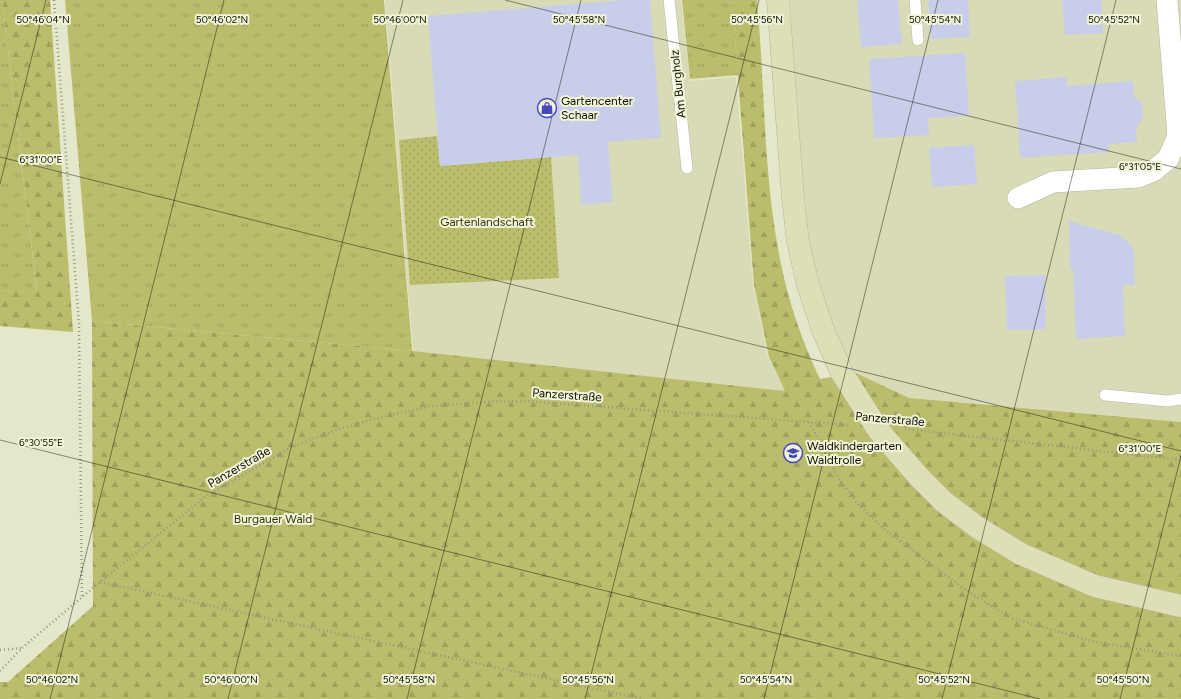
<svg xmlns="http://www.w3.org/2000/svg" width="1181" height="699" viewBox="0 0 1181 699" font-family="Figtree,sans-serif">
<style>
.built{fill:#d9dbb7}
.grass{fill:url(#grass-tufts)}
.forest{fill:url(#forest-firs)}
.garden{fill:url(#garden-dots)}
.building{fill:#c8cee9}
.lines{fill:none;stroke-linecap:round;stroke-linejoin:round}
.service-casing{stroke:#b5b79b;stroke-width:12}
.minor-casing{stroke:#b5b79b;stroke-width:22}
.secondary-casing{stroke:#b5b79b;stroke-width:23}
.path{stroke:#969782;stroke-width:2.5;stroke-dasharray:1 3;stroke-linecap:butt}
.service{stroke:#fff;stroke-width:11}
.minor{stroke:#fff;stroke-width:21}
.secondary{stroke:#dfdfb7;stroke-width:22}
.secondary-bridge-casing{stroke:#b5b79b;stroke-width:23;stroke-linecap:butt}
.secondary-bridge{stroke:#dfdfb7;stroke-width:22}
.ticks{fill:none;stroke:#0f1006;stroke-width:1;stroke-opacity:0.45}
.labels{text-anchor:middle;stroke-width:4;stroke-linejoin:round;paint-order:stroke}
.street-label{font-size:12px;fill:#0f1006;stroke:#f2f4d7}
.poi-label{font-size:12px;fill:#0f1006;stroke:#f2f4d7;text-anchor:start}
.park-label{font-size:12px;fill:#35360f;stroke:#f2f4d7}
.ticks-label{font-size:10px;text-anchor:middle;fill:#0f1006;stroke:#f2f4d7;stroke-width:4;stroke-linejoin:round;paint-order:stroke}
</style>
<defs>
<pattern id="grass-tufts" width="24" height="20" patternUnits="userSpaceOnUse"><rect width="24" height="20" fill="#babd6c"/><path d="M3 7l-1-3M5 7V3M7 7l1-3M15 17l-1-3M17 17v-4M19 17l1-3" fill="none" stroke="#9fa15c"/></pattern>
<pattern id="forest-firs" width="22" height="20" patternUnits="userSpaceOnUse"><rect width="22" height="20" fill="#babd6c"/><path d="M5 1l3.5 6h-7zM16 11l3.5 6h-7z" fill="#9fa15c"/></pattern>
<pattern id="garden-dots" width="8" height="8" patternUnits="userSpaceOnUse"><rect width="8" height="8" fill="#babd6c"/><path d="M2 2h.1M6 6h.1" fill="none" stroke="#9fa15c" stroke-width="1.8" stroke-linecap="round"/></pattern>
</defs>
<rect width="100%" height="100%" fill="#e5e7ca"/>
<path class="built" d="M385 0H681L690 81 736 77 753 285 768 357 785 391 413 352Z
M790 0H1181V422L909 398 856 373 841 352 820 293 805 223 795 101Z"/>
<path class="grass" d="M0 0H2L37 293 0 290Z
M65 0H384L412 351 92 321Z
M682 0H732L738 75 690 79Z"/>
<path class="forest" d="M2 0H50L73 332 0 326V290L37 292Z
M732 0H757C765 86 763 174 780 259 788 301 802 341 820 379L856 373 909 398 1181 422V699H0V682H8L93 606 92 321 412 351 785 391 769 357 754 285Z"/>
<path class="garden" d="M437 136 440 166 551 157 559 278 410 285 399 140Z"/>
<path class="building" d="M626 0H650L661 138 608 142 613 202 581 205 578 155 440 166 428 16Z
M857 0H898L902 44 861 47Z
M928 0H968L970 37 931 39Z
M1062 0H1101L1103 33 1065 35Z
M965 53 969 116 928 118 929 135 874 138 869 59Z
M1067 77V86L1133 81 1134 96 1142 103 1143 120 1136 128 1137 142 1108 144 1109 152 1020 158 1015 81Z
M974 145 977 184 932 187 929 148Z
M1069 221 1119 235 1124 238 1132 247 1134 253 1135 285H1123L1125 336 1076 339 1073 269 1070 270Z
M1045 275 1046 329 1007 330 1005 276Z"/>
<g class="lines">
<g class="service-casing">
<path id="service" d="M669 0 687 168
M915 0 918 40
M1105 395 1168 401 1181 399"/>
</g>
<g class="minor-casing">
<path id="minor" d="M1018 198 1053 182 1138 177 1153 171 1168 159 1178 136 1167 0"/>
</g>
<g class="secondary-casing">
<path id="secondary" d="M778 0 793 198 798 242 808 285 823 330 842 373
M919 477 944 502 977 527 1021 554 1095 586 1181 606"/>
</g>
<path class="path" d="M54 0 79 324 82 598
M809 422 837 475 856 502 884 529 963 588 1011 618 1095 642 1181 656
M905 429 1181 460
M100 582 642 699
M0 650 22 648
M0 671 22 648 100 582 205 497 290 448 330 432 374 419 431 406 481 402 524 401 850 425"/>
<use href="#service" class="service"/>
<use href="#minor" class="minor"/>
<use href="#secondary" class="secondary"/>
<g class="secondary-bridge-casing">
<path id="secondary-bridge" d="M842 373 879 431 919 477"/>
</g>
<use href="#secondary-bridge" class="secondary-bridge"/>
</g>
<path class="ticks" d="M505 0 1181 169M0 157 1181 451M0 184 46 0M0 440 1040 699M50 699 224 0M228 699 403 0M407 699 581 0M585 699 759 0M764 699 938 0M942 699 1116 0M1120 699 1181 456"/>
<defs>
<g id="shop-ring" transform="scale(1)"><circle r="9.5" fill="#f2f4d7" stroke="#4648bd" stroke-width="1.5"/><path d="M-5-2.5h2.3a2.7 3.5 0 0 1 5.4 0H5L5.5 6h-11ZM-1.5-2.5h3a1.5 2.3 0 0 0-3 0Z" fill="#4648bd"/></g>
<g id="school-ring" transform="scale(1)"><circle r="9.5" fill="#f2f4d7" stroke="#4648bd" stroke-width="1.5"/><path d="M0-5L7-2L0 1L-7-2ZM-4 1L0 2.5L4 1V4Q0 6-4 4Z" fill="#4648bd"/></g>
</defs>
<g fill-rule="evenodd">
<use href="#shop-ring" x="547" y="108"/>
<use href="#school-ring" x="793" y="453"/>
</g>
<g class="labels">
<g class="street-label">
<text transform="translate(678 84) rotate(-96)" y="4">Am Burgholz</text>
<text transform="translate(567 395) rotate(4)" y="4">Panzerstraße</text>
<text transform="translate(890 419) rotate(5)" y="4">Panzerstraße</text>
<text transform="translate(239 467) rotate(-30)" y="4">Panzerstraße</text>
</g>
<g class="poi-label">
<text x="561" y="105">Gartencenter<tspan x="561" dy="14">Schaar</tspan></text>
<text x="807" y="450">Waldkindergarten<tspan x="807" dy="14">Waldtrolle</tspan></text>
</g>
<g class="park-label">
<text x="487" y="226">Gartenlandschaft</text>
<text x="273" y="523">Burgauer Wald</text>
</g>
</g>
<g class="ticks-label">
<text x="43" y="23">50°46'04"N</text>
<text x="222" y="23">50°46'02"N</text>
<text x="400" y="23">50°46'00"N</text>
<text x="579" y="23">50°45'58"N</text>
<text x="757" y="23">50°45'56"N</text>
<text x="935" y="23">50°45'54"N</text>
<text x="1114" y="23">50°45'52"N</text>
<text x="41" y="163">6°31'00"E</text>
<text x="1140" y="170">6°31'05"E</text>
<text x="41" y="446">6°30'55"E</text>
<text x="1140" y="452">6°31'00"E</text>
<text x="52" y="683">50°46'02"N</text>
<text x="231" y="683">50°46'00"N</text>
<text x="409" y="683">50°45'58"N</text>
<text x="588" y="683">50°45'56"N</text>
<text x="766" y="683">50°45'54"N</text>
<text x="944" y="683">50°45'52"N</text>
<text x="1123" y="683">50°45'50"N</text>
</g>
</svg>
